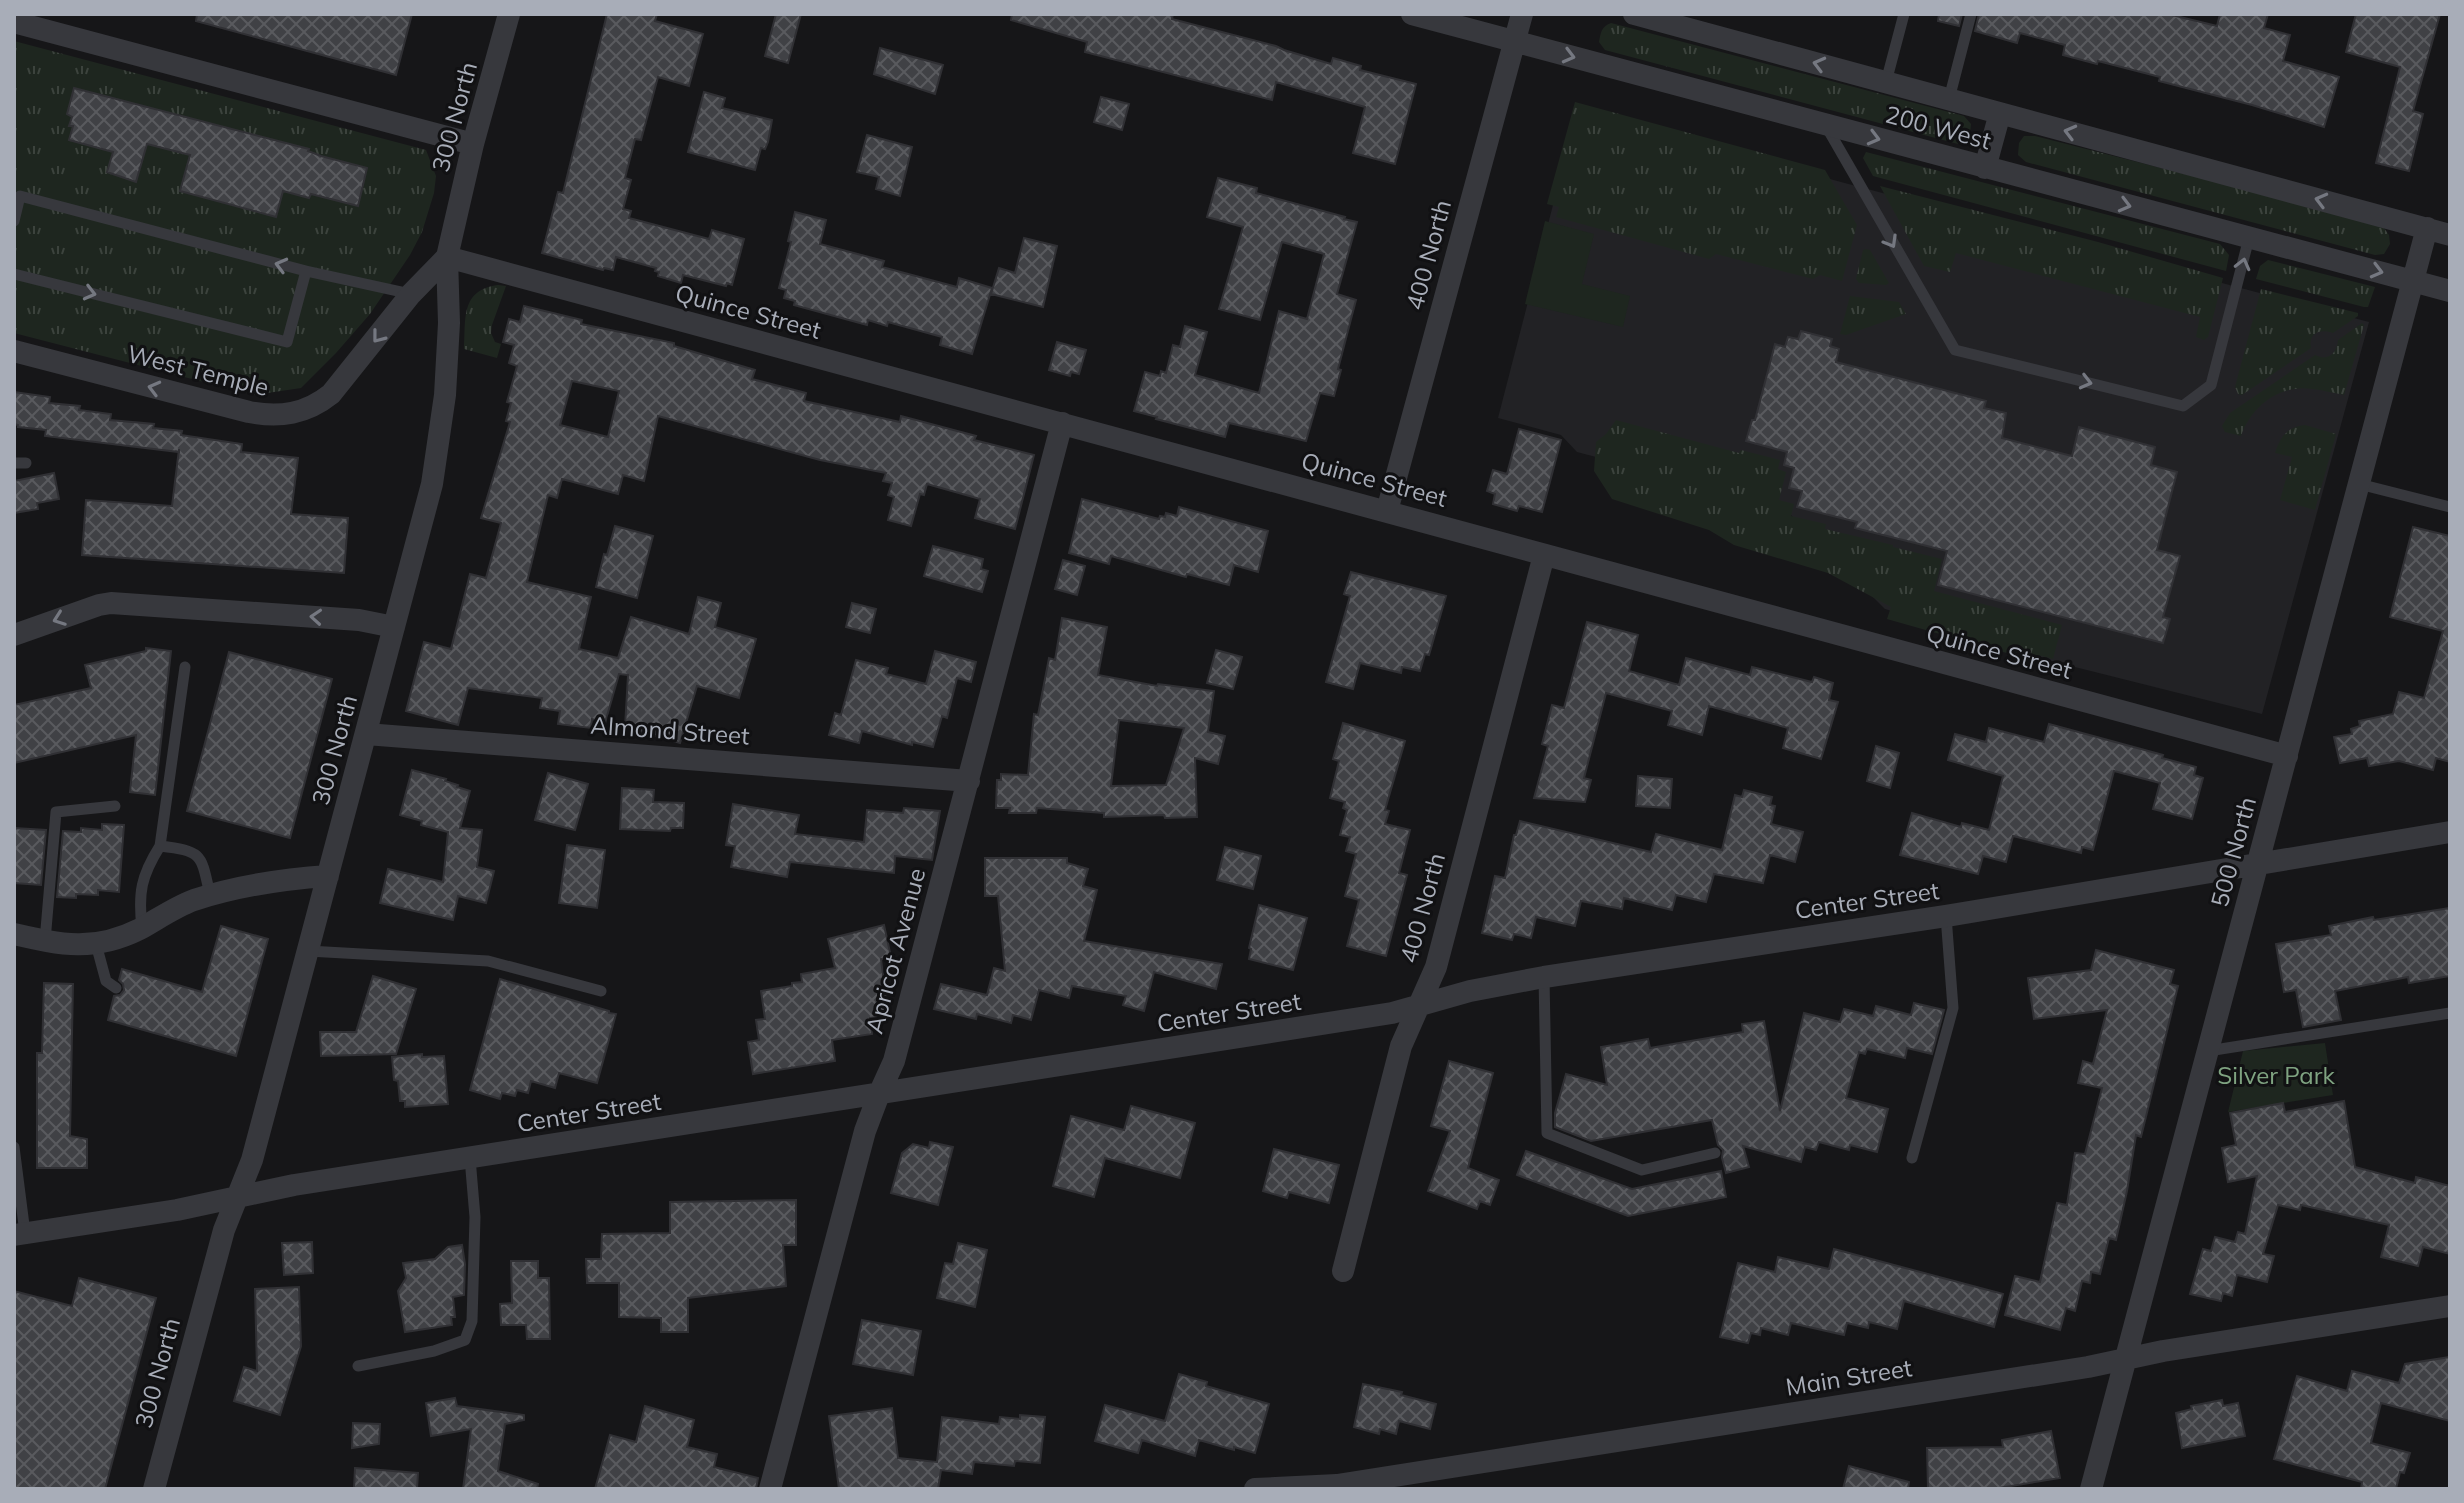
<svg xmlns="http://www.w3.org/2000/svg" width="2464" height="1503" viewBox="0 0 2464 1503" font-family="Mulish,sans-serif">
<style>
.built{fill:#222225}
.grass{fill:url(#grass-tufts)}
.park{fill:#1e261f}
.building{fill:url(#building-cross-hatch);stroke:#303034;stroke-width:2;fill-rule:evenodd}
.lines{fill:none;stroke-linecap:round;stroke-linejoin:round}
.service{stroke:#37383d;stroke-width:11}
.minor{stroke:#37383d;stroke-width:22}
.oneway{stroke:#757881}
.labels{text-anchor:middle;stroke-width:6;stroke-linejoin:round;paint-order:stroke}
.street-label{font-size:24px;fill:#a8adb8;stroke:#111113}
.park-label{font-size:24px;fill:#7fa381;stroke:#111113}
</style>
<defs>
<pattern id="grass-tufts" width="24" height="20" patternUnits="userSpaceOnUse" patternTransform="scale(2)"><rect width="24" height="20" fill="#1e261f"/><path d="M3 7l-1-3M5 7V3M7 7l1-3M15 17l-1-3M17 17v-4M19 17l1-3" fill="none" stroke="#3c433d"/></pattern>
<pattern id="building-cross-hatch" width="8" height="8" patternUnits="userSpaceOnUse" patternTransform="scale(2)"><rect width="8" height="8" fill="#404145"/><path d="M0 0l8 8M0 8l8-8" fill="none" stroke="#595a5e"/></pattern>
</defs>
<rect width="100%" height="100%" fill="#161618"/>
<path class="built" d="M1577 112 2369 322 2262 714 2055 662 1885 609 1782 506 1577 452 1561 435 1498 418Z"/>
<path class="grass" d="M1611 23 1964 116 1971 124 1970 133 1958 144 1605 50 1599 42C1601 32 1601 27 1611 23Z
M14 41 426 150 436 176 434 193 422 232 410 255 370 314 336 353 301 388 254 395 14 333Z
M1575 102 1825 170 1857 225 1842 281 1820 275 1813 279 1716 254 1709 259 1556 217 1559 207 1547 204Z
M2024 136H2035L2381 224 2389 235 2390 244 2384 254 2375 255 2026 162 2018 155 2019 143Z
M1866 152 2220 244 2229 255 2226 271 1873 176 1863 158Z
M1880 186 2098 242 2223 278 2208 337 2204 340 2196 337 2200 317 1956 253 1950 272 1924 266Z
M1866 249 1870 250 1889 283 1886 285 1859 283 1856 279 1863 250Z
M2268 260 2375 287 2368 307H2364L2256 279 2260 266Z
M498 285 506 286 492 325 491 333 495 342 501 344 497 358 464 349C466 319 460 290 498 285Z
M2261 289 2358 313V316L2333 333C2320 328 2308 333 2311 348L2242 395 2238 394 2235 387Z
M1850 296 1899 302 1906 314 1846 335 1840 334Z
M2362 323 2364 325 2344 395C2333 393 2323 390 2312 389 2279 384 2251 407 2241 436L2225 432 2222 426 2230 413 2315 355C2328 362 2337 353 2338 340Z
M1616 420 1739 453 1741 450 1780 460 1778 469 1786 472 1779 500 1794 504 1791 516 1826 524 1825 529 1893 545V547L1942 559 1934 591 2062 625 2053 659 2038 655 2035 661 1887 619 1891 607 1828 573 1734 545 1709 530 1612 499 1594 471 1596 442 1606 434Z
M2305 425 2336 434 2315 510 2280 500 2292 457 2275 453C2280 437 2287 427 2305 425Z"/>
<path class="park" d="M1545 221 1594 234 1582 284 1630 296 1623 327 1525 304Z
M2325 1043 2333 1095 2228 1112 2243 1051Z"/>
<path class="building" d="M197 14H412L396 75 196 21Z
M607 14H657L655 21 703 34 689 86 658 77 641 140 635 139 625 178 631 180 623 209 631 211 629 218 709 239 712 230 744 239 732 285 727 283 726 286 683 275 681 283 658 276 659 272 655 271 656 268 616 257 613 270 604 268 603 270 542 253 558 192 563 193Z
M776 14H801L788 63 765 56Z
M1012 14H1173L1172 19 1276 46 1284 50 1331 64 1333 58 1361 66 1360 70 1416 84 1395 164 1353 153 1365 107 1276 82 1272 100 1085 52 1087 42 1011 20Z
M1939 14H1962L1959 26 1938 21Z
M1979 14H2168L2217 26 2220 14H2268L2264 28 2290 35 2283 61 2339 77 2324 127 2252 105 2159 81 2160 77 2098 61 2097 64 2063 55 2065 45 2020 33 2017 43 1975 31Z
M2356 14H2440L2413 111 2423 114 2409 171 2376 163 2400 67 2346 52Z
M880 48 943 65 935 94 874 74Z
M74 88 309 149 308 151 321 156 367 168 358 206 311 194 309 198 283 191 276 217 180 191 190 155 147 144 136 182 107 172 113 152 69 140 73 126H69L72 117 67 114Z
M704 92 725 98 722 108 772 120 768 142 765 149 761 148 755 170 688 152Z
M1101 97 1129 104 1122 130 1094 122Z
M867 135 912 147 900 196 876 189 879 177 857 172Z
M1218 178 1257 188 1256 193 1345 217 1344 219 1357 222 1337 294 1356 300 1338 369 1341 370 1334 396 1320 393 1306 441 1229 423 1225 437 1156 419 1157 417 1134 411 1145 372 1160 376 1161 371 1166 373 1173 345 1180 347 1185 326 1207 332 1195 375 1259 393 1279 311 1307 319 1324 254 1282 242 1260 320 1219 309 1243 227 1207 217Z
M795 212 826 220 820 244 884 261 882 267 957 287 959 278 992 288 972 354 940 345 942 337 888 322 887 326 868 320 867 325 794 305 795 301 784 298 786 290 779 288 791 242 788 241Z
M1024 238 1057 246 1043 307 991 294 999 268 1015 273Z
M524 306 582 320 581 324 674 343V346L755 370 752 379 806 393 804 401 900 422 901 416 976 436 974 440 1034 455 1015 529 975 518 980 499 927 484 924 495 920 494 911 526 888 520 894 497 888 495 892 483 883 481 886 473 820 460 658 416 644 481 623 475 618 494 562 479 557 498 548 495 527 582 591 597 579 649 618 658 631 617 689 634 698 597 721 603 715 627 756 639 739 698 697 686 680 743 625 727 628 675 619 674 605 723 592 719 591 728 558 724 560 711 540 708 542 698 468 688 458 725 406 711 424 642 451 649 470 574 486 578 501 523 481 518 510 422 506 421 511 403 507 402 517 366 509 363 514 345 503 342 509 319 520 322ZM572 381 619 391 608 437 560 425Z
M1801 331 1832 339 1830 346 1839 349 1836 362 1986 401 1984 408 2006 413 2002 438 2072 456 2079 427 2155 447 2151 465 2177 472 2157 550 2180 556 2163 617 2170 619 2163 643 1938 585 1947 551 1855 528 1857 522 1797 507 1802 491 1789 488 1794 468 1784 465 1787 452 1746 441 1752 420H1755L1775 344 1785 347 1788 337 1798 339Z
M1057 342 1086 350 1079 374 1071 372 1070 376 1049 370Z
M14 392 50 397 49 403 80 406 79 410 111 414 110 420 154 424 153 428 182 431 181 435 242 444 241 452 298 458 291 514 348 518 344 573 82 555 86 500 172 506 179 449V452L45 436 46 430 18 427V425L14 424Z
M1519 429 1561 440 1542 512 1519 506 1517 511 1493 504 1495 494 1487 491 1493 470 1507 474Z
M54 473 59 499 37 503 38 509 14 513V481Z
M1082 499 1159 519 1160 516 1165 517 1166 513 1177 516 1179 507 1268 531 1258 572 1234 565 1229 585 1187 574 1186 577 1111 556 1109 564 1069 553Z
M615 526 653 536 637 598 596 587 604 554 607 555Z
M2413 527 2450 536V762L2436 758 2433 770 2399 761 2369 766 2367 758 2340 763 2334 737 2352 734 2351 729 2360 726 2359 721 2393 714 2399 692 2424 698 2443 631 2390 617Z
M933 546 983 559 981 569 988 571 982 592 924 576Z
M1063 560 1085 566 1077 595 1055 589Z
M1351 572 1446 596 1429 655 1425 654 1420 671 1402 667 1401 673 1360 663 1353 689 1326 682 1350 596 1344 594Z
M852 603 876 609 870 633 846 627Z
M1062 618 1107 627 1098 675 1157 686 1158 684 1214 691 1208 732 1225 736 1218 764 1195 758 1197 817 1165 818 1164 815 1104 817V813L1037 808 1036 813H1009L1010 808H996L997 780H1001V774L1028 775 1034 714 1038 715 1049 658 1055 660ZM1119 720 1184 728 1166 785 1111 786Z
M1587 622 1638 635 1629 671 1679 685 1686 658 1750 675 1752 667 1812 682 1814 677 1833 683 1829 700 1838 702 1821 759 1783 748 1788 728 1709 706 1702 735 1668 725 1672 711 1606 693 1584 778 1591 780 1585 802 1534 798 1548 746 1542 744 1552 705 1564 708Z
M146 648 171 651 155 795 130 792 136 735 14 763V705L91 688 85 665 146 651Z
M1216 650 1242 657 1233 689 1207 683Z
M935 651 976 662 971 682 957 678 947 718 942 716 933 747 912 742V745L862 731 859 743 829 735 835 713 841 715 856 660 888 668 886 674 926 684Z
M229 652 332 679 290 838 187 811Z
M1343 723 1405 741 1385 810 1389 811 1385 824 1410 830 1399 873 1407 875 1386 956 1347 946 1359 900 1345 896 1356 854 1346 851 1350 837 1340 835 1347 810 1343 808 1345 802 1330 798 1339 761 1333 759Z
M2049 724 2163 755 2162 758 2196 767 2194 775 2203 778 2192 819 2153 809 2160 783 2114 771 2093 850 2082 847 2081 853 2013 836 2006 862 1983 856 1978 874 1900 855 1912 813 1961 827 1962 823 1989 830 2003 776 1948 760 1955 734 1986 742 1989 728 2044 742Z
M1876 746 1899 753 1890 788 1867 781Z
M412 770 446 779 445 781 458 785 457 787 470 791 460 828 482 830 477 867 494 871 486 903 458 896 453 920 380 903 388 869 443 882 448 832 421 825 422 821 400 815Z
M548 773 588 784 575 830 535 820Z
M1638 776 1672 779 1670 808 1636 806Z
M622 788 654 790 653 802 684 803 683 828H671L670 831 620 829Z
M1744 790 1772 797 1770 805 1775 806 1771 824 1803 832 1795 862 1770 855 1763 883 1714 874 1706 902 1676 895 1672 910 1624 898 1622 909 1581 901 1575 926 1536 917 1531 938 1514 934 1512 940 1482 933 1495 876 1505 878 1514 835H1516L1520 821 1651 852 1656 834 1722 850 1735 795 1742 797Z
M733 804 799 815 795 834 864 842 867 810 903 813 904 808 940 811 932 860 895 856 894 873 790 862 787 877 731 867 735 846 726 845Z
M102 824 124 825 119 892 98 890V895L76 894V898L57 897 63 831 81 832V828L102 830Z
M14 828 46 830 41 885 14 883Z
M567 845 605 850 597 908 559 903Z
M1225 847 1261 856 1253 889 1217 880Z
M985 858H1067V863L1088 869 1083 886 1097 890 1084 941 1222 964 1216 989 1154 972 1144 1011 1123 1005 1126 996 1072 986 1069 998 1039 990 1031 1020 1013 1015 1011 1023 977 1014 976 1019 934 1009 941 984 987 995 994 968 1005 971 998 896H985Z
M1259 905 1307 918 1293 970 1249 959 1251 949 1249 948Z
M2450 908V976L2409 983 2408 977 2335 991 2341 1020 2303 1027 2296 990 2284 992 2276 944 2331 935 2329 926 2373 917 2374 920Z
M884 925 891 957 881 959 888 1016 870 1018 872 1034 832 1040 835 1061 753 1074 748 1042 759 1040 756 1020 765 1019 761 991 792 986V983L802 982 801 974 835 968 828 939Z
M221 926 268 939 236 1056 108 1020 114 996 120 995 124 990 123 984 119 980 122 969 202 992Z
M2096 950 2174 970 2170 984 2178 986 2141 1137 2136 1135 2127 1191 2116 1240 2109 1238 2100 1274 2091 1272 2090 1283 2082 1281 2075 1311 2066 1308 2060 1330 2005 1315 2015 1276 2040 1282 2057 1203 2067 1205 2075 1153 2085 1154 2102 1088 2078 1083 2083 1061 2093 1064 2107 1010 2034 1019 2028 978 2091 970Z
M373 976 416 989 396 1054 321 1056 320 1032H356Z
M500 979 609 1011V1013L616 1014 597 1083 559 1073 555 1088 531 1081 528 1093 517 1090 515 1096 502 1093 500 1099 470 1090Z
M44 983 73 984 70 1136 87 1139V1168H37V1053H42Z
M1914 1003 1944 1010 1932 1054 1907 1048 1905 1058 1867 1049 1865 1054 1859 1052 1846 1098 1888 1109 1877 1152 1850 1145 1849 1150 1819 1142 1816 1150 1805 1147 1801 1162 1743 1146 1749 1167 1726 1173 1722 1158 1723 1150 1718 1145 1712 1120 1591 1141 1555 1127V1113L1566 1074 1607 1085 1601 1047 1648 1039 1650 1048 1743 1032 1742 1024 1764 1021 1780 1111 1804 1013 1840 1022 1844 1009 1873 1016 1876 1006 1911 1015Z
M422 1054V1057L444 1056 448 1104 405 1107V1101H400L398 1081 394 1080 392 1057Z
M1449 1061 1493 1073 1468 1168 1499 1180 1490 1205 1480 1201 1477 1209 1428 1191 1450 1131 1431 1126Z
M2344 1101 2355 1167 2415 1183 2416 1177 2450 1186V1254L2423 1247 2418 1266 2381 1257 2389 1225 2301 1205 2300 1210 2278 1205 2263 1254 2274 1256 2267 1282 2237 1275 2232 1296 2223 1293 2221 1301 2190 1294 2203 1249 2211 1251 2215 1237 2235 1242 2238 1232 2245 1234 2257 1176 2228 1182 2222 1148 2236 1145 2230 1113 2283 1103 2285 1112Z
M1131 1106 1195 1123 1180 1178 1105 1158 1094 1197 1053 1186 1071 1116 1124 1130Z
M930 1142 953 1147 938 1205 891 1193 902 1153 913 1144 929 1148Z
M1274 1149 1339 1165 1329 1203 1289 1192 1287 1198 1263 1191Z
M1526 1151 1632 1189 1721 1171 1726 1197 1628 1216 1517 1175Z
M796 1200V1245H783L786 1286 688 1298V1332H661V1318L619 1317V1283H587L586 1259H601L602 1234 670 1233V1202Z
M312 1242 313 1273 284 1275 282 1243Z
M958 1243 987 1250 975 1307 937 1298 945 1263 953 1264Z
M462 1245 465 1264 464 1295 453 1297 455 1317H451L452 1325 405 1332 398 1291 406 1278 403 1263 435 1259 448 1247Z
M1834 1249 2003 1294 1994 1327 1904 1301 1897 1329 1869 1322 1868 1328 1847 1323 1844 1335 1791 1323 1788 1335 1761 1328 1760 1335 1751 1333 1748 1343 1720 1337 1738 1263 1775 1272 1778 1257 1829 1269Z
M511 1261H538V1278H549L550 1339H527L526 1325H501L500 1304 512 1303Z
M79 1278 156 1298 105 1489H14V1291L72 1306Z
M299 1287 301 1346 280 1415 234 1401 244 1367 257 1371 255 1289Z
M862 1320 921 1331 913 1375 853 1364Z
M2450 1357V1421L2381 1403 2371 1443 2410 1453 2404 1473 2400 1472 2396 1489H2361L2362 1482 2274 1459 2297 1376 2347 1391 2352 1371 2399 1383 2405 1364Z
M1179 1374 1207 1382 1206 1386 1269 1404 1255 1453 1234 1447V1450L1199 1440 1195 1456 1142 1440 1138 1453 1095 1441 1105 1405 1165 1421Z
M1363 1384 1402 1392 1401 1395 1436 1404 1430 1429 1399 1421 1396 1434 1380 1429 1379 1434 1354 1427Z
M455 1398 457 1406 524 1415V1420L505 1424 498 1471 538 1484 537 1489H463L471 1429 431 1436 426 1403Z
M2222 1400 2223 1406 2238 1403 2245 1436 2182 1448 2176 1413 2192 1409 2191 1406Z
M645 1406 694 1420 687 1447 717 1454 714 1467 758 1478 756 1489H595L610 1435 636 1442Z
M892 1408 898 1458 937 1462 942 1417 999 1424 1000 1417 1020 1419V1415L1045 1417 1040 1463 1015 1461 1014 1466 974 1462 972 1474 941 1470 938 1489H839L829 1416Z
M353 1423 380 1424 379 1444 352 1448Z
M2051 1431 2060 1478 1993 1489H1928L1927 1448 2003 1447 2002 1440Z
M1849 1466 1909 1482 1908 1489H1843Z
M355 1468 418 1473 417 1489H354Z"/>
<g class="lines">
<path class="service" d="M1886 82 1904 14
M1949 99 1971 14
M1826 126 1955 350 2183 406 2211 385 2249 238
M14 221 20 196 306 271 411 294
M14 274 287 342 306 271
M14 463H26
M2359 484 2450 507
M185 667 160 846C203 851 201 854 210 895
M142 928C138 893 141 876 160 846
M45 941 56 812 115 806
M96 944 106 981 116 988
M308 951 488 961 601 991
M1544 977 1547 1133 1642 1170 1715 1153
M2208 1051 2450 1013
M14 1147 25 1233
M1912 1158 1953 1008 1946 916
M358 1366 434 1351 465 1340 472 1321 475 1217 470 1158"/>
<path class="minor" d="M1412 14 2450 291
M1634 14 2450 235
M14 22 473 144
M1985 168 2000 113
M447 257 2287 756
M14 351 249 412C280 418 306 414 331 394L411 294 447 257
M1387 511 1522 14
M14 635 99 605 111 603 359 620 394 627
M366 734 969 781
M14 934C62 945 94 952 140 929 158 919 175 907 194 900 237 886 284 879 328 876
M14 1235 177 1210 294 1185 1392 1013 1470 991 1544 977 1946 916 2450 832
M1343 1271 1401 1046 1436 967 1544 555
M154 1489 224 1230 252 1160 432 484 445 395 449 323 447 257 473 144 509 14
M770 1489 865 1131 879 1094 894 1061 1062 423
M1255 1489 1337 1485 2088 1367 2163 1351 2450 1306
M2091 1489 2427 228"/>
</g>
<defs><path id="oneway-chevron" d="M-2-3.5L2.5 0L-2 3.5" fill="none" stroke-width="1.6" stroke-linecap="round" stroke-linejoin="round" transform="scale(2)"/></defs>
<g class="oneway">
<use href="#oneway-chevron" transform="translate(1569 56) rotate(15)"/>
<use href="#oneway-chevron" transform="translate(1819 64) rotate(-165)"/>
<use href="#oneway-chevron" transform="translate(2070 132) rotate(-165)"/>
<use href="#oneway-chevron" transform="translate(1874 138) rotate(15)"/>
<use href="#oneway-chevron" transform="translate(2321 200) rotate(-165)"/>
<use href="#oneway-chevron" transform="translate(2125 205) rotate(15)"/>
<use href="#oneway-chevron" transform="translate(1891 242) rotate(60)"/>
<use href="#oneway-chevron" transform="translate(2243 264) rotate(-76)"/>
<use href="#oneway-chevron" transform="translate(281 265) rotate(-165)"/>
<use href="#oneway-chevron" transform="translate(2377 271) rotate(15)"/>
<use href="#oneway-chevron" transform="translate(90 293) rotate(14)"/>
<use href="#oneway-chevron" transform="translate(378 337) rotate(128)"/>
<use href="#oneway-chevron" transform="translate(2086 382) rotate(14)"/>
<use href="#oneway-chevron" transform="translate(154 388) rotate(-165)"/>
<use href="#oneway-chevron" transform="translate(316 617) rotate(-176)"/>
<use href="#oneway-chevron" transform="translate(59 619) rotate(160)"/>
</g>
<g class="labels">
<g class="street-label">
<text transform="translate(455 117) rotate(-75)" y="8">300 North</text>
<text transform="translate(1938 128) rotate(15)" y="8">200 West</text>
<text transform="translate(1429 255) rotate(-75)" y="8">400 North</text>
<text transform="translate(748 312) rotate(15)" y="8">Quince Street</text>
<text transform="translate(198 371) rotate(14)" y="8">West Temple</text>
<text transform="translate(1374 480) rotate(15)" y="8">Quince Street</text>
<text transform="translate(1999 652) rotate(15)" y="8">Quince Street</text>
<text transform="translate(670 731) rotate(4)" y="8">Almond Street</text>
<text transform="translate(335 750) rotate(-75)" y="8">300 North</text>
<text transform="translate(2234 852) rotate(-75)" y="8">500 North</text>
<text transform="translate(1867 901) rotate(-8)" y="8">Center Street</text>
<text transform="translate(1423 908) rotate(-75)" y="8">400 North</text>
<text transform="translate(896 951) rotate(-75)" y="8">Apricot Avenue</text>
<text transform="translate(1229 1013) rotate(-9)" y="8">Center Street</text>
<text transform="translate(589 1113) rotate(-9)" y="8">Center Street</text>
<text transform="translate(158 1373) rotate(-75)" y="8">300 North</text>
<text transform="translate(1849 1378) rotate(-9)" y="8">Main Street</text>
</g>
<g class="park-label">
<text x="2276" y="1084">Silver Park</text>
</g>
</g>
<rect width="2464" height="1503" fill="none" stroke="#a8adb8" stroke-width="32"/>
</svg>
